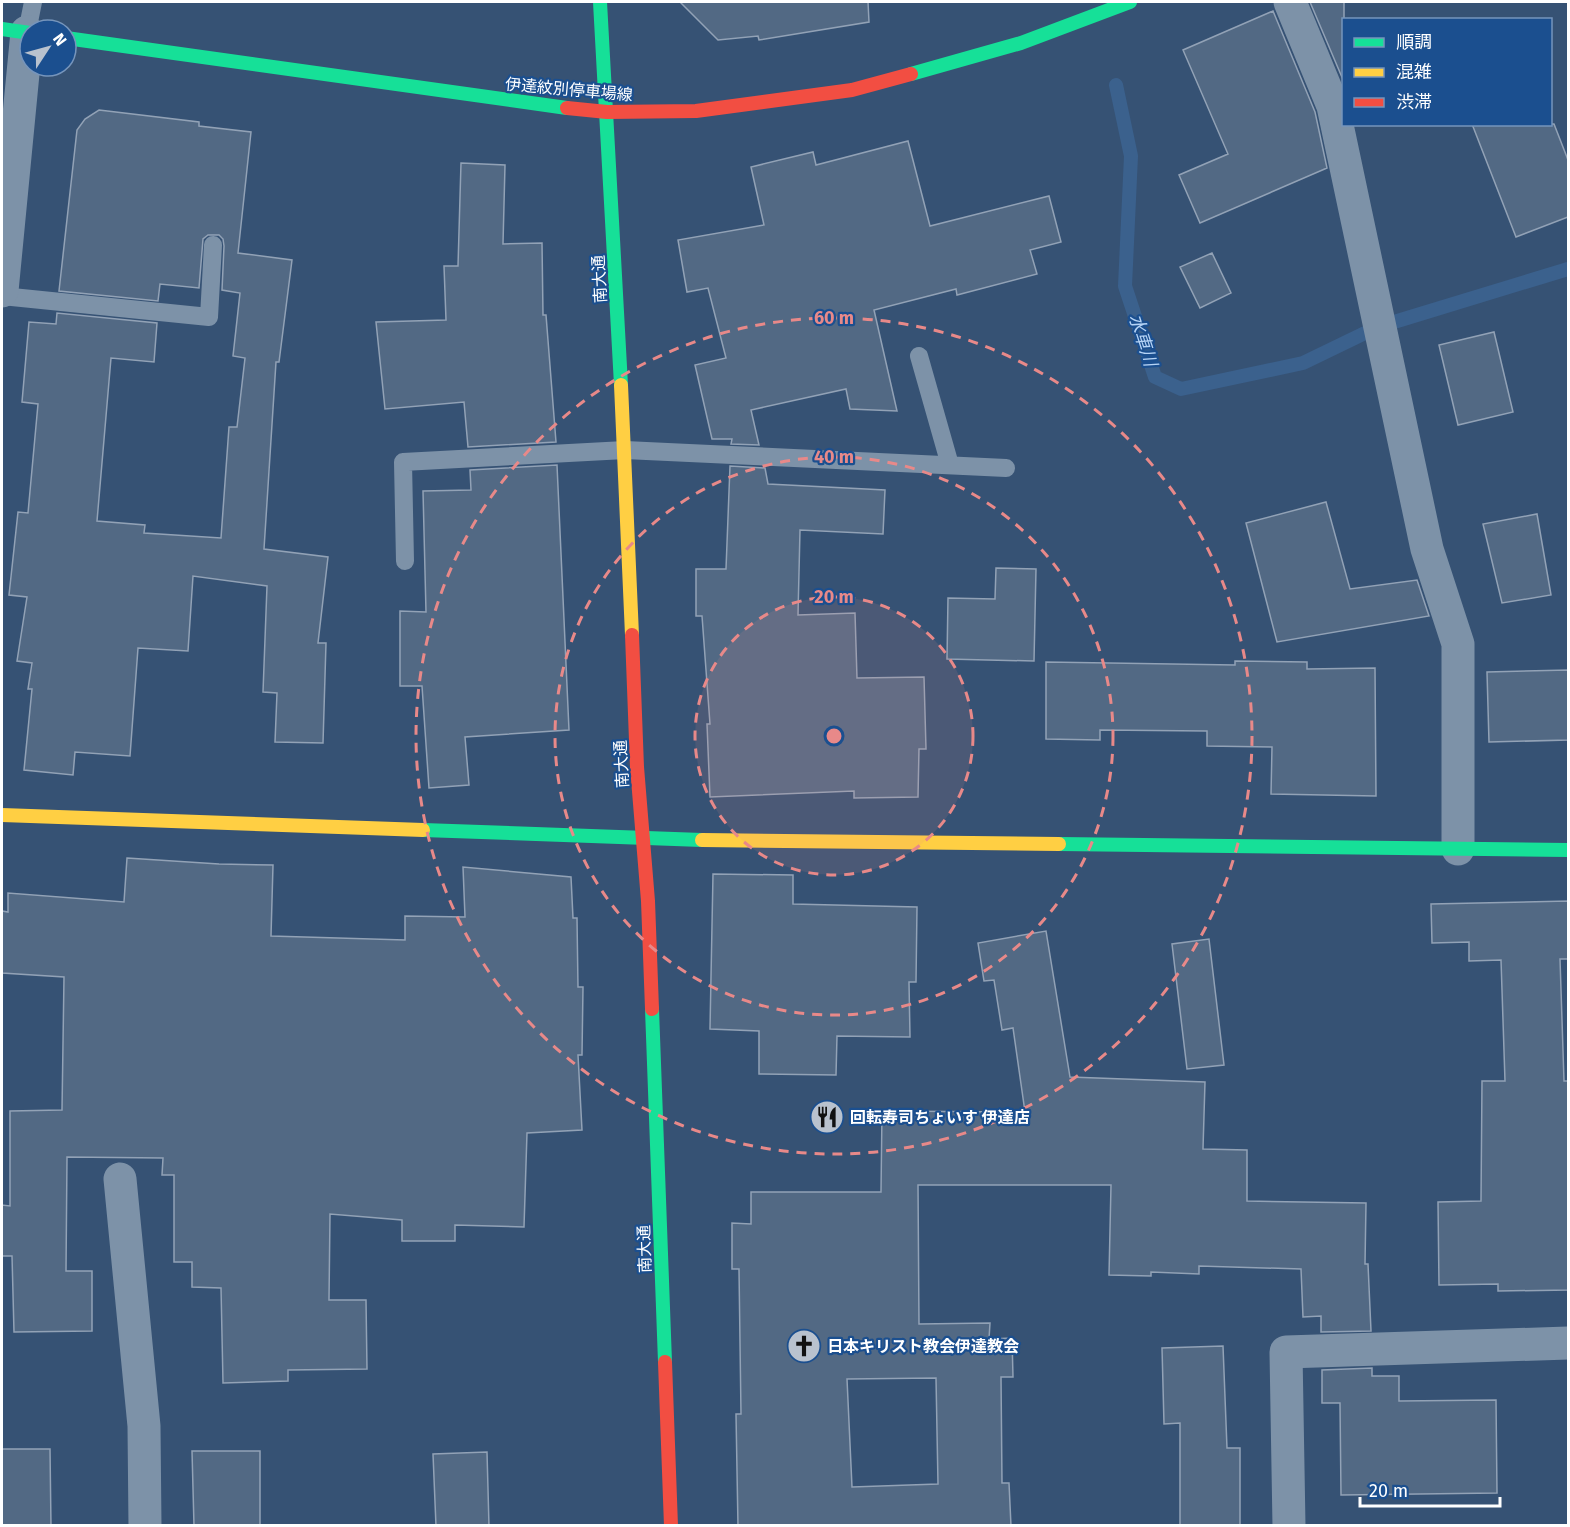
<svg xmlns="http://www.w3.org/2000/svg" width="1570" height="1527" viewBox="0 0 1570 1527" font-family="'Fira Sans','Noto Sans JP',sans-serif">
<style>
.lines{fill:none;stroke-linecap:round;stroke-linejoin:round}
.stream{stroke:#3b618d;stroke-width:14}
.building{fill:#526984;stroke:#92a2b6;stroke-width:1.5;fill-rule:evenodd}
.lane{stroke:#7d92a8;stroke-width:18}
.street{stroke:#7d92a8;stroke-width:33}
.fast{stroke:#16e098;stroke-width:14}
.slow{stroke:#ffcf43;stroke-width:14}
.jam{stroke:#f24e42;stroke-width:14}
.ring{fill:none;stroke:#e88989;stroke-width:3;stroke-dasharray:10 8}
.labels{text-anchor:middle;stroke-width:4.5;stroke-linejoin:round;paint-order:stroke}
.street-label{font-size:16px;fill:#fff;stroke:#1b4f8f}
.poi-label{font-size:16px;font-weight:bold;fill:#fff;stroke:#1b4f8f;text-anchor:start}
.water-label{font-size:18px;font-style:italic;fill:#b5d3f5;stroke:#1b4f8f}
.centre{fill:#e88989;stroke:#1b4f8f;stroke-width:3}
.ring-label{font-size:18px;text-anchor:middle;font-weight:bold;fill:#e88989;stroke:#1b4f8f;stroke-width:4.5;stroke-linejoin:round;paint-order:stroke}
</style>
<rect width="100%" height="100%" fill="#365274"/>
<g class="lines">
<path class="stream" d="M1116 85 1131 156 1125 286 1155 377 1181 389 1303 363 1365 333
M1394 322 1568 269"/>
</g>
<path class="building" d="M680 2H868L869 22 759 40 758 36 718 40Z
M1310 2H1344V82Z
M1273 11 1315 112 1327 168 1200 223 1179 175 1228 154 1183 50Z
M99 110 199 122V126L251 132 238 253 292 260 279 362H276L264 549 328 557 318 643H326L323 743 275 742 277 693 263 692 267 586 193 576 188 651 138 648 130 756 75 752 73 775 24 770 32 689H28L32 663 17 661 27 597 9 595 18 512 28 513 38 404 22 402 29 322 56 324 57 313 157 323 154 362 111 358 97 521 145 525 144 533 221 538 229 427H237L245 358 233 356 240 293 222 290 224 246 223 239 219 235H208L203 239 199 288 160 284 158 301 59 291 77 130 85 119Z
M1472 124H1554L1568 160V217L1516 237Z
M908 141 930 226 1049 196 1061 242 1030 250 1037 274 957 295 956 289 874 310 897 411 850 409 846 389 751 410 759 445 731 444 732 439H712L695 365 726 358 708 288 687 292 678 240 764 225 751 167 813 152 816 165Z
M461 163 505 165 503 244 542 243 543 315H546L556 442 468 447 464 402 385 409 376 322 446 320 444 266H458Z
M1212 253 1231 293 1200 308 1180 267Z
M1494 332 1513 412 1458 425 1439 345Z
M557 465 569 730 465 737 469 785 429 788 422 686H400V611L426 612 423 491 471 490 470 470Z
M730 466 765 468 768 484 885 490 883 534 800 530 798 615 855 613 857 678 924 677 926 749H919L918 797 854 798V791L710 797 707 724H710L702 616H696V569H726Z
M1326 502 1350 589 1417 580 1429 616 1277 642 1246 523Z
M1537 514 1551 595 1502 603 1483 524Z
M996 568 1036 569 1034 661 947 659 948 598 995 599Z
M1235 661 1307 662V669L1375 668 1376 796 1271 794 1272 747 1207 746V731L1100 730V740L1046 739V662L1235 665Z
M1569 670V740L1489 742 1487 672Z
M127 858 219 864 273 865 271 936 405 940V916L465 917 463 867 571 877 573 918H577L578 987H583L582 1055H578L582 1130 527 1133 524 1227 455 1225V1241H402V1220L330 1214 329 1300H366L367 1369 288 1370V1381L223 1383 221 1288 192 1287V1262H174V1175H162L163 1158 67 1157 66 1271H92V1331L14 1332 12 1256H2V1205L10 1206V1111L62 1110 64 977 2 973V911L8 912V893L124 902Z
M713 874 793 875V904L917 907 916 982H909L910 1037 837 1036 836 1075 759 1074V1031L710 1029Z
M1569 901V959H1560L1564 1081H1569V1290L1498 1291V1284L1439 1285 1438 1202 1481 1201 1482 1081H1505L1501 960 1469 961V942L1432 943 1431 904Z
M1046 931 1070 1077 1205 1082 1203 1149 1247 1150V1201L1366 1203 1365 1264H1368L1371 1331 1321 1332V1316L1303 1317 1301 1269 1199 1266V1274L1151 1272V1276L1109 1275 1111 1185H918L919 1324 990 1323 989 1339 1012 1338 1013 1377H1001L1002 1483H1009L1011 1526H738L736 1414H741L739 1269H732V1223L751 1224V1192H881L882 1111 1025 1112 1013 1028 1002 1030 994 980 984 981 978 943ZM936 1378 938 1484 852 1487 847 1379Z
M1209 939 1224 1065 1187 1069 1172 944Z
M1223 1346 1227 1448H1240V1526H1180V1423L1164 1424 1162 1348Z
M1372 1368V1376H1399V1401L1496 1400 1497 1493 1341 1495 1340 1403H1322V1370Z
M2 1449H50L51 1526H2Z
M192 1451H260V1526H194Z
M487 1452 489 1526H436L433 1454Z"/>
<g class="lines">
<path class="lane" d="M27 32 33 2
M2 296 209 317 213 245
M919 356 950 465
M405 561 403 462 625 450 1006 468"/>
<path class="street" d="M1290 2 1333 106 1427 549 1458 644V849
M2 291 27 32
M120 1179 144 1426 145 1526
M1289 1526 1286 1352 1568 1343"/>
<path class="fast" d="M600 2 621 385
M2 29 30 33
M66 38 567 108
M911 74 1021 43 1130 2
M423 830 702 840
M1059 844 1568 850
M652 1009 665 1362"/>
<path class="slow" d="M621 385 632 635
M2 815 423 830
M702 840 1059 844"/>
<path class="jam" d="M567 108 607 112 696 111 852 90 911 74
M632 635 637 767 648 901 652 1009
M665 1362 671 1526"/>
</g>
<circle cx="834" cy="736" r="139" fill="#e88989" fill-opacity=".12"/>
<g class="ring">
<circle cx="834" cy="736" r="139"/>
<circle cx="834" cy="736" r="279"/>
<circle cx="834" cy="736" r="418"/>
</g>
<defs>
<g id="restaurant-disc" transform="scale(1.725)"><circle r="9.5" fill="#b9c2ce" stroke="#1b4f8f"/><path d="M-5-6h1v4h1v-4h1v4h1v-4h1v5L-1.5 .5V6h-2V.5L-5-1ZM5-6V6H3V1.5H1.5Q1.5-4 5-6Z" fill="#111"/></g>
<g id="church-disc" transform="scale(1.725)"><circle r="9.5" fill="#b9c2ce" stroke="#1b4f8f"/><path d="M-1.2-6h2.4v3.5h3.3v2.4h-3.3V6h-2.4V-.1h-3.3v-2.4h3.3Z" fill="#111"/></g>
</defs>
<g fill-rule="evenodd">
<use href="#restaurant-disc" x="827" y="1117"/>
<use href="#church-disc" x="804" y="1346"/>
</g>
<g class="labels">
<g class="street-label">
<text transform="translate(569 89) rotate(5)" y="6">伊達紋別停車場線</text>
<text transform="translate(599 279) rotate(-93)" y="6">南大通</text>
<text transform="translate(621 764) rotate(-93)" y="6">南大通</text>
<text transform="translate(644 1249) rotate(-92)" y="6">南大通</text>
</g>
<g class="poi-label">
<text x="850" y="1123">回転寿司ちょいす 伊達店</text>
<text x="827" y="1352">日本キリスト教会伊達教会</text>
</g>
<g class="water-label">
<text transform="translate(1143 340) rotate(72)" y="6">水車川</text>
</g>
</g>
<circle cx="834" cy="736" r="9" class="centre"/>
<g class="ring-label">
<text x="834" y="324">60 m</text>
<text x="834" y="463">40 m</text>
<text x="834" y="603">20 m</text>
</g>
<rect width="1570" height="1527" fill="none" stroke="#ffffff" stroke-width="6"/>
<rect x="1342" y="18" width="210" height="108" fill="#1b4f8f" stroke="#7695bc" stroke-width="1.5"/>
<rect x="1354" y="38" width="30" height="9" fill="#16e098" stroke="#7695bc" stroke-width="1.5"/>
<text x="1396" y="48" font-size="18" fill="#ffffff">順調</text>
<rect x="1354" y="68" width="30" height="9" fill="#ffcf43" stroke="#7695bc" stroke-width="1.5"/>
<text x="1396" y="78" font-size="18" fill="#ffffff">混雑</text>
<rect x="1354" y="98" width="30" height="9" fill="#f24e42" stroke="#7695bc" stroke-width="1.5"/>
<text x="1396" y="108" font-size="18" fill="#ffffff">渋滞</text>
<g transform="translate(48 48) rotate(54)"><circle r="28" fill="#1b4f8f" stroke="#7695bc" stroke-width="1.5"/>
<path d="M0-4.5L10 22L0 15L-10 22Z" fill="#b9c2ce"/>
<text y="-9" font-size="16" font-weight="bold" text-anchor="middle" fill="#ffffff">N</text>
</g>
<path d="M1360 1497v9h140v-9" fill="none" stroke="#ffffff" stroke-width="3"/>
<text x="1369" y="1497" font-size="18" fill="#ffffff" stroke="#1b4f8f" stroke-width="4.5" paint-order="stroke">20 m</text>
</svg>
